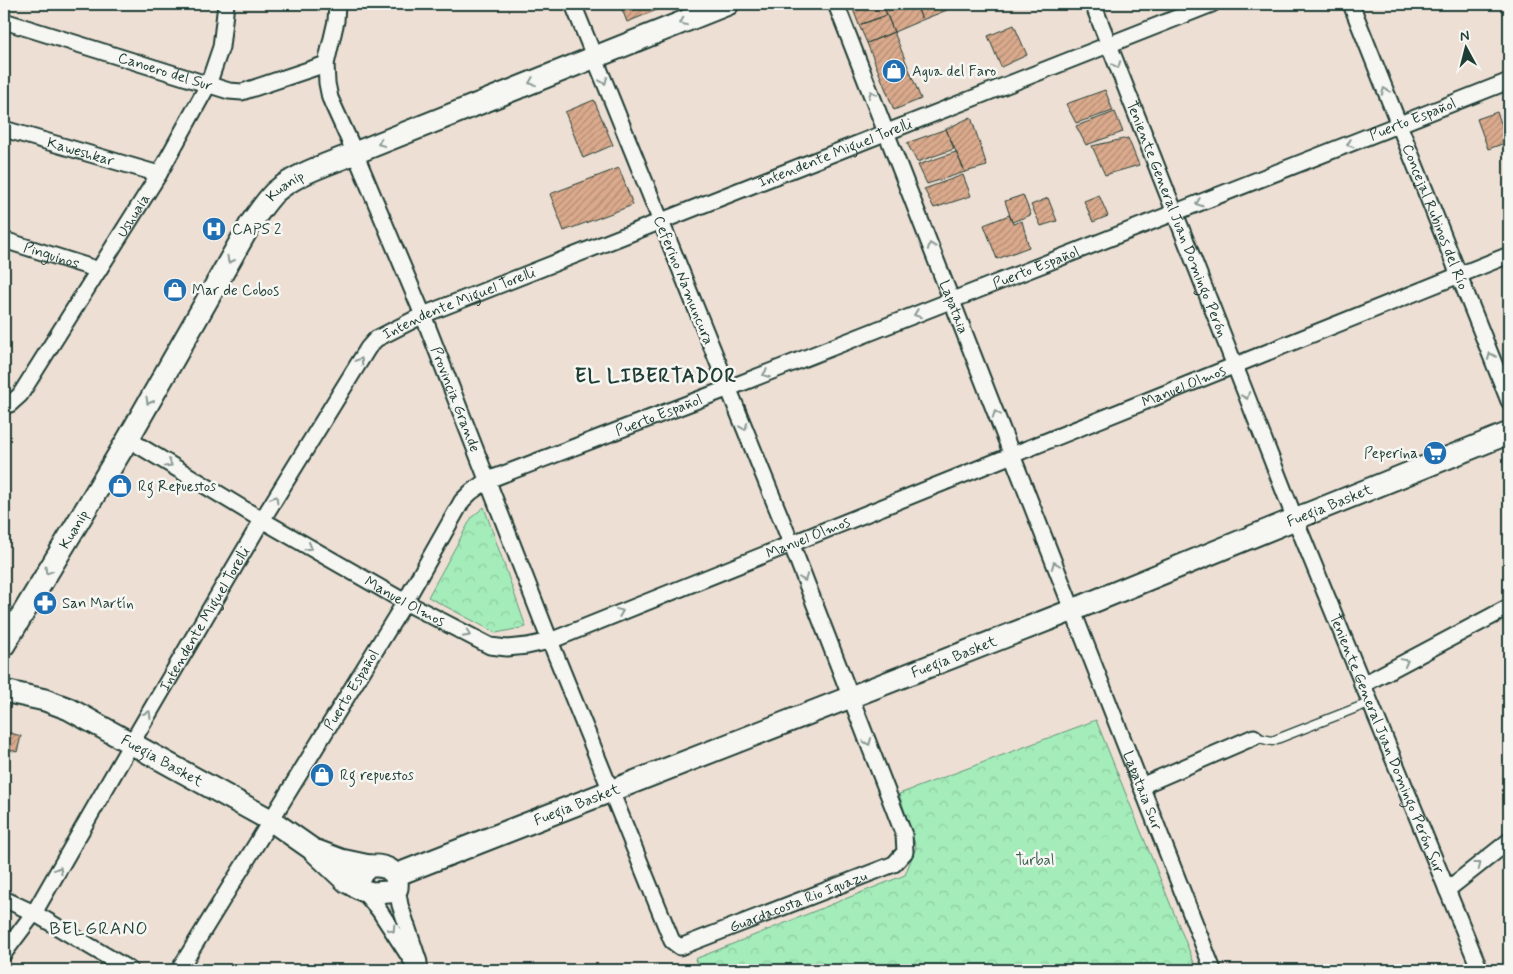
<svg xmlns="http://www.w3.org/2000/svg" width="1513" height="974" viewBox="0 0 1513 974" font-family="Mynerve,sans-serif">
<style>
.park{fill:url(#park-crowns);stroke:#629477}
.building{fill:url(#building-hatch);stroke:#1f3d34}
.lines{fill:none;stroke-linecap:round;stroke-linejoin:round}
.lane-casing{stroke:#1f3d34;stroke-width:11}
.street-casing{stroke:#1f3d34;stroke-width:19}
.secondary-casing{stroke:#1f3d34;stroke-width:25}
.lane{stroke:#f6f6f2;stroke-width:8}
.street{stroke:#f6f6f2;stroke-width:15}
.secondary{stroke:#f6f6f2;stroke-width:21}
.oneway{stroke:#8a9a93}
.labels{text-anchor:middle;stroke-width:5;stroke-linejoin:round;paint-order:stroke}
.street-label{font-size:15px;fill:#1f3d34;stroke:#f6f6f2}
.poi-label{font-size:15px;fill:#1f3d34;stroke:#f6f6f2;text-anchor:start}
.park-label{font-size:15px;fill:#3a604f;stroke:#f6f6f2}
.quarter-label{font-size:18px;letter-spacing:1px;fill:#1f3d34;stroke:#f6f6f2}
.district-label{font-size:20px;font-weight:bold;letter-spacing:1px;fill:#1f3d34;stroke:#f6f6f2}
</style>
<defs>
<pattern id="park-crowns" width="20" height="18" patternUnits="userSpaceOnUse" patternTransform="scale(1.25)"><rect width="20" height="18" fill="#a4ecba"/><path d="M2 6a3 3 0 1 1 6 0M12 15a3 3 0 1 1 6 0" fill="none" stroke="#8dcba0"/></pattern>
<pattern id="building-hatch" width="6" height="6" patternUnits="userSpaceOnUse" patternTransform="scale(1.25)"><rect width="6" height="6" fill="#dbaa8d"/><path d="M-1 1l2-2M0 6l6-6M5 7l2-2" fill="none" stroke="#b18c74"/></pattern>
</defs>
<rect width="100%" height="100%" fill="#eedfd4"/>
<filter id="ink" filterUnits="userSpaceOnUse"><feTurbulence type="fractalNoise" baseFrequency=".02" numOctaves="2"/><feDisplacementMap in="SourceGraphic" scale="10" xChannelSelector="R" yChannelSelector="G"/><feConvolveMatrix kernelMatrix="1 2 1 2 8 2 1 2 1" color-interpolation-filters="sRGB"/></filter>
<g filter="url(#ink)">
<path class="park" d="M484 507 526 627 496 633 428 597 472 517Z
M1096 720 1197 970H699L695 959 905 875 916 847 899 794Z"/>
<path class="building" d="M620 4H672L627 22Z
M851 4H883L887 15 859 25Z
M894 4H916L922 20 894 32 884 8Z
M916 4H945L947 10 922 20Z
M887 15 894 32 867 43 859 25Z
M1014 25 1027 55 1001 67 988 36Z
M894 32 921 99 894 110 867 43Z
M1105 90 1113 111 1076 123 1066 104Z
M594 100 613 145 583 158 565 112Z
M1115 112 1123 132 1086 145 1076 126Z
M1497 112 1508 142 1488 149 1477 119Z
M971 117 987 166 965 172 946 129Z
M946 129 954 149 917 162 907 143Z
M1128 138 1139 165 1105 175 1092 146Z
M956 152 965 172 927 184 918 165Z
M619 168 633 205 564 231 550 194Z
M963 175 971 196 934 208 924 189Z
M1023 195 1031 215 1012 222 1005 201Z
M1099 195 1108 216 1093 222 1084 201Z
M1048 198 1057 221 1041 226 1031 205Z
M1009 215 1013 224 1022 221 1029 247 997 259 984 225Z
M7 732 21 736 17 752 4 748Z"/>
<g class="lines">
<g class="lane-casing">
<path id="lane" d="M1254 737 1272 741 1369 703"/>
</g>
<g class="street-casing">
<g id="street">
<path id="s1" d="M337 4 336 21 326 64 327 83 330 98 355 153 423 315 550 641 672 941 680 947 894 864 905 852 904 835 791 543 573 4"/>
<path id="s2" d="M836 4 1213 970"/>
<path id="s3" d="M1093 4 1295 519 1480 970"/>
<path id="s4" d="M1351 4 1509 401"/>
<path id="s5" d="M4 21 229 91 242 92 326 64"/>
<path id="s6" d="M4 129 159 174"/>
<path id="s7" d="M4 240 99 270"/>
<path id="s8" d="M4 406 10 404 20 395 159 174 208 85 221 47 226 4"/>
<path id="s9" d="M128 439 262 520 405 602 490 646 507 648 527 646 550 641 1509 255"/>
<path d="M1362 685 1509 607"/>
<path d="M1141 786 1254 737"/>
<path d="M397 888 400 905 419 962"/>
<path d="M362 890 379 910 418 970"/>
<path d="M1447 890 1509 841"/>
<path d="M4 899 34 913 130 970"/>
<path id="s10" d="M4 953 34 913 131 744 262 520 368 348 376 339 423 315 1212 4"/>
<path id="s11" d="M179 970 405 602 462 501 471 492 488 480 729 388 1509 81"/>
</g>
</g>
<g class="secondary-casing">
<g id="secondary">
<path id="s12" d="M4 645 128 439 251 223C259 212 266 201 275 192 297 173 329 164 355 153L728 4"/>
<path id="s13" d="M4 691 45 700 69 709 272 821 312 849 347 882 362 890 372 893 389 892 397 888C399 870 385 865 369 866L358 877V887"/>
<path d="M317 851 341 860 369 866"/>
<path id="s14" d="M396 875 1073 610 1295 519 1509 433"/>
</g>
</g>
<use href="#lane" class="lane"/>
<use href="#street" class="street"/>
<use href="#secondary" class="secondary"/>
</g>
<defs><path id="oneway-chevron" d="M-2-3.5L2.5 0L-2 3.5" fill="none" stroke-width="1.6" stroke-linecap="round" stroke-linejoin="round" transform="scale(1.25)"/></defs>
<g class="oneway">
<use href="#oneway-chevron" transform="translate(683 22) rotate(158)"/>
<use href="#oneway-chevron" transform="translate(1117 65) rotate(69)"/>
<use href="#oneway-chevron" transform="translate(604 81) rotate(68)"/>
<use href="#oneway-chevron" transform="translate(532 82) rotate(158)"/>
<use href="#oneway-chevron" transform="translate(1385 91) rotate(-111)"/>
<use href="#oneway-chevron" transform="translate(872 94) rotate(-112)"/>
<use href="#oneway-chevron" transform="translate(381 143) rotate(158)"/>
<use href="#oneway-chevron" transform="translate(1350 144) rotate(159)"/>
<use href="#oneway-chevron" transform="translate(1199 203) rotate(159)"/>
<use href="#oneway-chevron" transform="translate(931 246) rotate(-111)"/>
<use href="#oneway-chevron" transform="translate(230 260) rotate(120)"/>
<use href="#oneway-chevron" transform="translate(917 314) rotate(159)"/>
<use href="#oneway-chevron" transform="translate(1491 356) rotate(-112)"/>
<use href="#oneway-chevron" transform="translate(360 361) rotate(-58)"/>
<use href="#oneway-chevron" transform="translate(766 374) rotate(159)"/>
<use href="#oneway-chevron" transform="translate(1246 396) rotate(68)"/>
<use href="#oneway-chevron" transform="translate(149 401) rotate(120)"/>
<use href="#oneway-chevron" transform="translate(996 414) rotate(-111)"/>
<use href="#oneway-chevron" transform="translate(744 427) rotate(68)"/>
<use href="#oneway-chevron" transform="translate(169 464) rotate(31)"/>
<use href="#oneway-chevron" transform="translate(275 499) rotate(-58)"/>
<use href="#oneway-chevron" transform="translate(309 547) rotate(30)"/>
<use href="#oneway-chevron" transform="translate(1055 565) rotate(-112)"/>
<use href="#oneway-chevron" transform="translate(48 571) rotate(121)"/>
<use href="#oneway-chevron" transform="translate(804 578) rotate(69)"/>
<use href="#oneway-chevron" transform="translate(620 612) rotate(-22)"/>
<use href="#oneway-chevron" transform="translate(467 634) rotate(27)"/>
<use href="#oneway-chevron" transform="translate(1405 662) rotate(-28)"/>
<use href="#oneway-chevron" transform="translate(148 714) rotate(-60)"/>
<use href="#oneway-chevron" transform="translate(868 742) rotate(68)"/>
<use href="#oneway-chevron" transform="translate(1478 865) rotate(-38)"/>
<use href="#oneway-chevron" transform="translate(59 870) rotate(-60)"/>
<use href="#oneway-chevron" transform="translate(392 929) rotate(57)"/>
</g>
</g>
<defs>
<g id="shop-disc" transform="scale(1.25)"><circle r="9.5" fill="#1f6fb2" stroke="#f6f6f2"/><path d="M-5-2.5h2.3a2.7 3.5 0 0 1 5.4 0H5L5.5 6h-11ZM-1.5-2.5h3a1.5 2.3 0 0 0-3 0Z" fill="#fff"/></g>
<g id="hospital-disc" transform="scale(1.25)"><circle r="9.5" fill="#1f6fb2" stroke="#f6f6f2"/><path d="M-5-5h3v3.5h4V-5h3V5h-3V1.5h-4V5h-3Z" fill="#fff"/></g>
<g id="supermarket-disc" transform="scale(1.25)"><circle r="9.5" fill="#1f6fb2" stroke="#f6f6f2"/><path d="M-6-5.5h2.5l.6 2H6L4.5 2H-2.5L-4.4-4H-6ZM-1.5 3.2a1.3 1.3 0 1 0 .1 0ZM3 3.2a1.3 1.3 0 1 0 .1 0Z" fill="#fff"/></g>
<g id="pharmacy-disc" transform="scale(1.25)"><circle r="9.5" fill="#1f6fb2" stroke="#f6f6f2"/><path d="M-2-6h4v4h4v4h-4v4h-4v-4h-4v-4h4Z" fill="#fff"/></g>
</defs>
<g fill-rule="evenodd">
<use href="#shop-disc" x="894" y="71"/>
<use href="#hospital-disc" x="214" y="229"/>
<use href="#shop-disc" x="175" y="290"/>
<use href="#supermarket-disc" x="1435" y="453"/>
<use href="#shop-disc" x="120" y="486"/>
<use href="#pharmacy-disc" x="45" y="603"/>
<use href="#shop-disc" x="322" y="775"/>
</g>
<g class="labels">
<g class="street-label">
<text dy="5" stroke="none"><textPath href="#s5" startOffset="169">Canoero del Sur</textPath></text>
<text dy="5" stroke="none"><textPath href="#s11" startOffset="1574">Puerto Español</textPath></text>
<text dy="5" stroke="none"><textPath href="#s6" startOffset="80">Kaweshkar</textPath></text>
<text dy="5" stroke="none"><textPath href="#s10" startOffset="1214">Intendente Miguel Torelli</textPath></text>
<text dy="5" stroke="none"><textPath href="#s12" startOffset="540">Kuanip</textPath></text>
<text dy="5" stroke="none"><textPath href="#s8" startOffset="232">Ushuaia</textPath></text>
<text dy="5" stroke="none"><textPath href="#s4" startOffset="229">Concejal Rubinos del Río</textPath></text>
<text dy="5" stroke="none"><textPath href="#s3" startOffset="231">Teniente General Juan Domingo Perón</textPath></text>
<text dy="5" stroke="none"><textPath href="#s7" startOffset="50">Pinguinos</textPath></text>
<text dy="5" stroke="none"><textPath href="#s11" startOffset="1169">Puerto Español</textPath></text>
<text transform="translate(684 280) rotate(68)" y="5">Ceferino Namuncura</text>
<text dy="5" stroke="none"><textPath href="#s10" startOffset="809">Intendente Miguel Torelli</textPath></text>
<text dy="5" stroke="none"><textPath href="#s2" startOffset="325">Lapataia</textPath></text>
<text dy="5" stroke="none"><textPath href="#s9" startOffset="1161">Manuel Olmos</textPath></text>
<text dy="5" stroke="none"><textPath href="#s1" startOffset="422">Provincia Grande</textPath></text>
<text dy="5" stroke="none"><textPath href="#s11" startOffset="764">Puerto Español</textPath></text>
<text dy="5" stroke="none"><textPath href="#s14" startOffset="1004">Fuegia Basket</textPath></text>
<text dy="5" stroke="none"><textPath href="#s12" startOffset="135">Kuanip</textPath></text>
<text dy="5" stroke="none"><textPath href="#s9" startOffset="756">Manuel Olmos</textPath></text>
<text dy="5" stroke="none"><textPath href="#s9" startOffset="321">Manuel Olmos</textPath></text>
<text dy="5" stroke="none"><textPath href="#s10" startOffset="390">Intendente Miguel Torelli</textPath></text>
<text dy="5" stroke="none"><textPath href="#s14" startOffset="599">Fuegia Basket</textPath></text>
<text dy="5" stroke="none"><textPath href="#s11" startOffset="329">Puerto Español</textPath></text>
<text dy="5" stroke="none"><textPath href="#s3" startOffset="796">Teniente General Juan Domingo Perón Sur</textPath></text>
<text dy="5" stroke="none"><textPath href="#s13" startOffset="174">Fuegia Basket</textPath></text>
<text dy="5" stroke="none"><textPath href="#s2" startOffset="844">Lapataia Sur</textPath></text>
<text dy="5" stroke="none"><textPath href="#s14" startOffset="194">Fuegia Basket</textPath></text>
<text dy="5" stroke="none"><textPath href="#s1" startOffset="1142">Guardacosta Rio Iguazu</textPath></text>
</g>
<g class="poi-label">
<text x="912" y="76">Agua del Faro</text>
<text x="232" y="234">CAPS 2</text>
<text x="192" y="295">Mar de Cobos</text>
<text x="1418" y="458" text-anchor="end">Peperina</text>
<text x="138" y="491">Rg Repuestos</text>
<text x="62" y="608">San Martín</text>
<text x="340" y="780">Rg repuestos</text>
</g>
<g class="park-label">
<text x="1035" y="865">Turbal</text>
</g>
<g class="quarter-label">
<text x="99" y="934">BELGRANO</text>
</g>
<g class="district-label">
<text x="656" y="382">EL LIBERTADOR</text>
</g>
</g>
<rect width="1513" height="974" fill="none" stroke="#f6f6f2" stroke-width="20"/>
<rect x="10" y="10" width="1493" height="954" fill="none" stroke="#1f3d34" stroke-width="2" filter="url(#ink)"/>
<g transform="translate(1466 48) rotate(353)" stroke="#f6f6f2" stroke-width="4" paint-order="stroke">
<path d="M0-4L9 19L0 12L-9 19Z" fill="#1f3d34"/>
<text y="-8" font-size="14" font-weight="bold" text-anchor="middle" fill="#1f3d34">N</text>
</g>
</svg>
